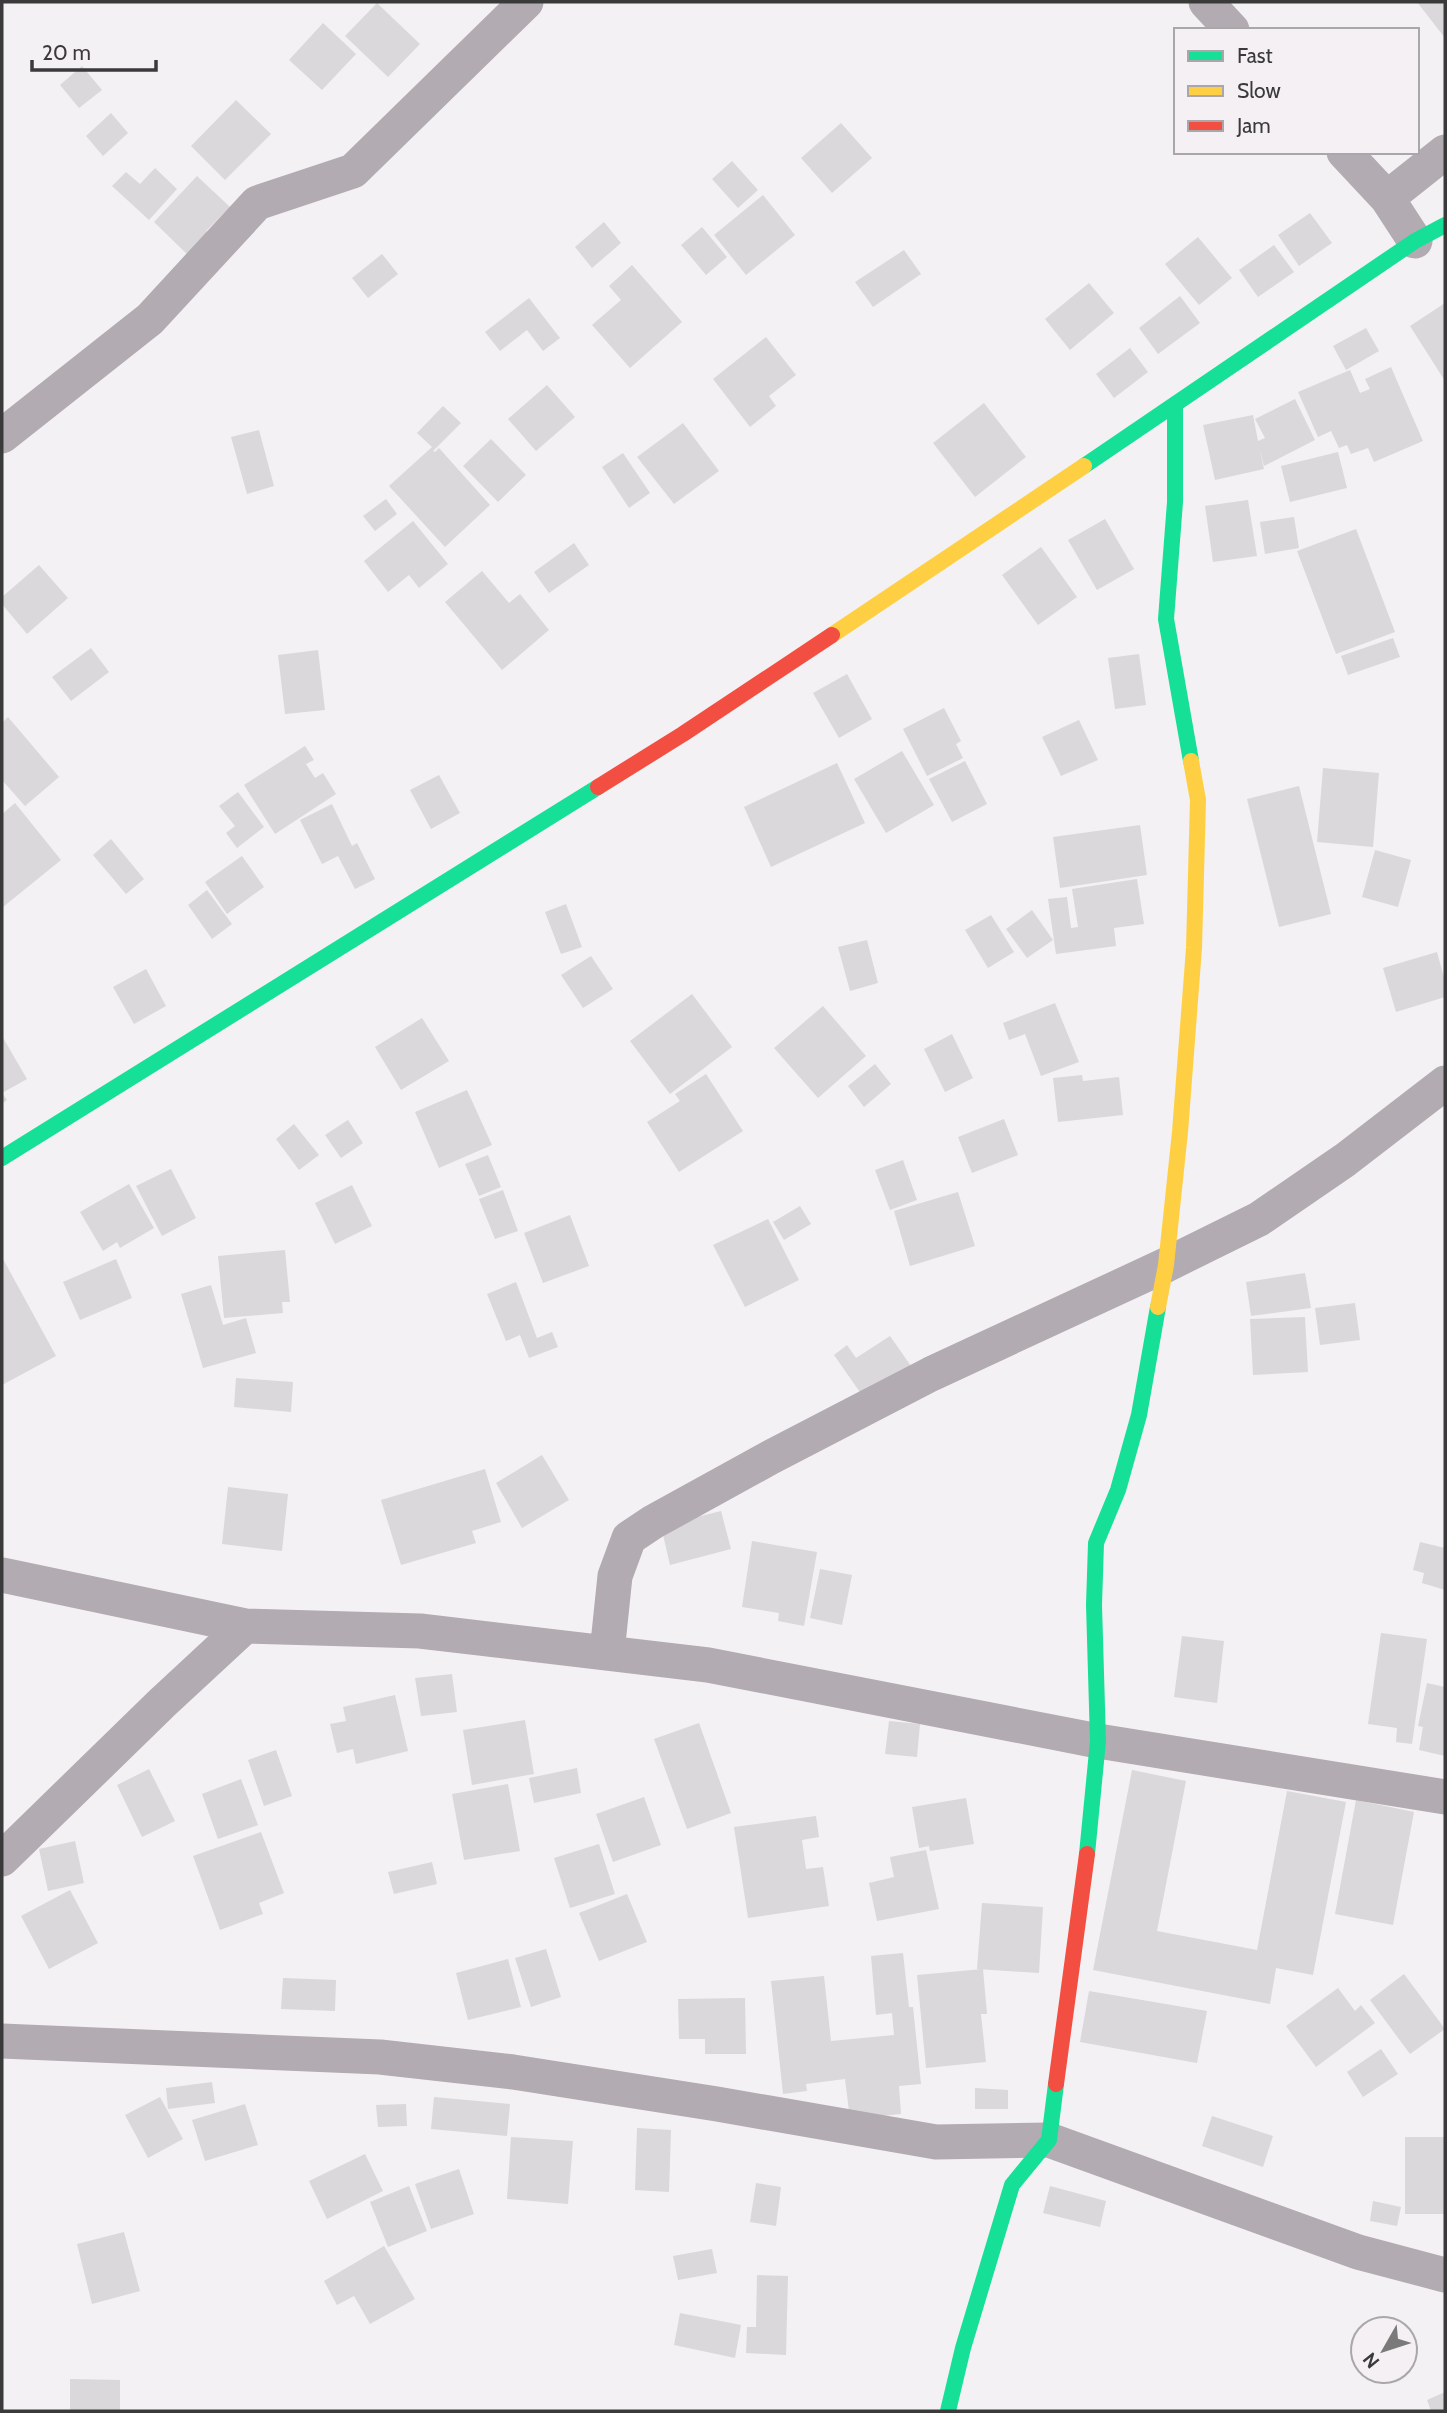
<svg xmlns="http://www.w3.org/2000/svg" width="1447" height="2413" viewBox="0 0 1447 2413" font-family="Cabin,sans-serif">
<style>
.building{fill:#dad8da}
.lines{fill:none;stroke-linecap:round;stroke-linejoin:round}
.street{stroke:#b2abb2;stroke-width:35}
.fast{stroke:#16e098;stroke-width:16}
.slow{stroke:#ffcf43;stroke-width:16}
.jam{stroke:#f24e42;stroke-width:16}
</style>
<rect width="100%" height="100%" fill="#f3f1f3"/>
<path class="building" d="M1417 2H1445V38Z
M377 3 420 44 388 77 345 36Z
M323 23 356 54 322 90 289 60Z
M82 66 102 90 79 108 60 85Z
M236 100 271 134 225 180 191 146Z
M111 113 128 133 103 156 86 136Z
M841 123 872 158 832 193 801 158Z
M732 161 758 190 738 208 712 179Z
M155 168 177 189 149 220 112 186 126 172 140 184Z
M197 176 230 207 206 231 212 236 191 258 154 222Z
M763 195 795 235 746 275 714 235Z
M1310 213 1332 243 1299 266 1278 235Z
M604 222 621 243 592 268 575 247Z
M702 227 727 257 706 275 681 245Z
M1198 237 1232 278 1199 305 1165 264Z
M1274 245 1294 272 1258 297 1239 270Z
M904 250 921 274 873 307 855 282Z
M382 254 398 274 368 298 352 278Z
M632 265 682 322 630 368 592 325 621 300 609 286Z
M1089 283 1114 313 1070 350 1045 319Z
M1180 296 1200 323 1158 354 1139 328Z
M529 298 560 338 543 351 527 330 500 351 485 332Z
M1445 303V381L1410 326Z
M1366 328 1379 351 1346 370 1333 346Z
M766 337 796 375 769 396 776 406 750 427 713 379Z
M1130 348 1148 372 1114 398 1096 374Z
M1391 367 1423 441 1374 462 1368 448 1351 454 1347 445 1339 448 1331 431 1318 437 1298 392 1350 370 1360 393 1370 389 1365 379Z
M547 385 575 417 536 451 508 419Z
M1295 399 1315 440 1264 466 1259 447 1264 469 1215 480 1203 425 1253 415 1258 441 1265 438 1255 419Z
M984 403 1026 457 975 497 933 443Z
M443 406 461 423 433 451 435 452 439 448 490 505 445 547 389 486 432 447 417 433Z
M683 423 719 471 674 504 637 457Z
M259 430 274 486 247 494 231 437Z
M491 439 526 475 498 502 463 466Z
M1338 452 1347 488 1290 502 1281 466Z
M623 453 650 493 629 508 602 467Z
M386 499 397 514 375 531 363 516Z
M1248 500 1257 556 1213 562 1205 506Z
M1294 517 1299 548 1265 554 1260 522Z
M1105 519 1134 569 1097 590 1068 540Z
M413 521 448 564 419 588 409 575 388 592 364 561Z
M1356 529 1395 632 1336 654 1297 551Z
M574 543 589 565 549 593 534 572Z
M1041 547 1077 597 1038 625 1002 575Z
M39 565 68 598 27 634 2 604V597Z
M482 571 509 603 520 594 549 630 502 670 445 602Z
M1393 638 1400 657 1348 675 1341 656Z
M91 648 109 672 71 701 52 677Z
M318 650 325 710 285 714 278 655Z
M1139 654 1146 705 1115 709 1108 658Z
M847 674 872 719 839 738 813 693Z
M944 708 961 741 956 744 963 758 927 776 903 729Z
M8 717 59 777 25 806 2 780V723Z
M1079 720 1098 760 1061 776 1042 737Z
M305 746 314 760 306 764 315 778 323 773 336 794 275 834 244 785Z
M902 751 934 805 886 833 854 779Z
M965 761 987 804 952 822 929 779Z
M837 763 865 823 771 867 744 807Z
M1323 768 1379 773 1373 847 1317 842Z
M439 775 460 813 431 829 410 790Z
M1299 786 1331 914 1279 927 1247 799Z
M238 792 264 827 237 848 226 833 235 826 219 806Z
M15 803 61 860 3 907 2 814Z
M332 804 352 846 357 843 375 879 355 889 338 856 322 864 300 820Z
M1140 825 1147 875 1060 888 1053 837Z
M111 839 144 879 126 894 93 855Z
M1375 850 1411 860 1398 907 1362 897Z
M242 856 264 887 227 914 205 882Z
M1137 879 1144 924 1114 928 1116 946 1056 954 1048 899 1067 897 1071 928 1078 927 1072 889Z
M207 890 232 924 212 939 188 905Z
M566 904 582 947 561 954 545 912Z
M1032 910 1053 940 1027 958 1006 929Z
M991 915 1014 952 988 968 965 930Z
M867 940 878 983 850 991 838 947Z
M1437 952 1445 981V997L1396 1012 1383 968Z
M591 956 613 989 583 1008 561 975Z
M146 969 166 1006 134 1024 113 987Z
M692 994 732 1047 670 1094 630 1041Z
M1055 1003 1079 1062 1041 1076 1025 1034 1009 1040 1003 1023Z
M823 1006 866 1056 818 1098 774 1048Z
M422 1018 449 1061 401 1090 375 1047Z
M952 1034 973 1078 945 1092 924 1049Z
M2 1036 27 1079 2 1093 7 1100 2 1104Z
M875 1064 891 1084 864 1107 848 1086Z
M706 1074 743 1131 679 1172 647 1122 680 1101 675 1094Z
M1082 1075 1083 1081 1119 1077 1123 1115 1058 1122 1053 1078Z
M467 1090 492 1145 439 1168 415 1112Z
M1004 1119 1018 1155 972 1173 958 1137Z
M348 1120 363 1143 341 1158 325 1135Z
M294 1124 319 1155 299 1170 276 1139Z
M488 1155 501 1187 479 1196 465 1164Z
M903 1160 917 1200 890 1210 875 1170Z
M171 1169 196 1218 162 1236 136 1186Z
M129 1184 154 1228 120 1248 117 1242 103 1251 80 1212Z
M352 1185 372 1226 335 1244 315 1203Z
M503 1190 518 1231 495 1239 479 1199Z
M958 1192 975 1246 910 1266 894 1211Z
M800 1206 811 1224 784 1240 773 1222Z
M570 1215 589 1266 543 1283 524 1233Z
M768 1219 799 1280 745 1307 713 1245Z
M285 1250 290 1302H282L283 1313 224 1318 218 1256Z
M2 1257 56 1356 2 1385Z
M116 1259 132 1298 80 1320 63 1282Z
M1305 1273 1311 1308 1251 1316 1246 1282Z
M516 1282 537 1338 552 1332 558 1347 529 1358 520 1335 506 1341 487 1294Z
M211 1285 223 1325 246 1318 256 1353 203 1368 181 1294Z
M1355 1303 1360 1340 1320 1345 1315 1308Z
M1305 1317 1308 1372 1253 1375 1250 1319Z
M890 1336 911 1366 864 1398 834 1355 847 1345 856 1358Z
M236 1378 293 1382 291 1412 234 1407Z
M542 1455 569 1500 522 1528 496 1483Z
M485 1469 501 1522 472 1531 476 1543 401 1565 381 1500Z
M228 1487 288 1494 282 1551 222 1544Z
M721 1511 731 1549 670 1565 661 1526Z
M752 1541 817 1552 804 1626 778 1621 779 1613 742 1607Z
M1420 1542 1445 1548V1590L1422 1583 1424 1573 1413 1570Z
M820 1569 852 1575 842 1625 810 1618Z
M1381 1633 1427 1639 1412 1744 1396 1742 1397 1728 1368 1724Z
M1182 1636 1224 1641 1217 1703 1174 1697Z
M452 1674 457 1712 421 1716 415 1678Z
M1427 1683 1445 1687V1756L1419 1750 1423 1727 1418 1726Z
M395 1695 408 1751 356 1764 353 1749 337 1753 330 1724 346 1721 343 1707Z
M525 1720 534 1774 472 1785 463 1730Z
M889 1721 920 1724 917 1757 885 1754Z
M699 1723 731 1813 687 1829 654 1739Z
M276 1750 292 1796 264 1806 248 1760Z
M577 1768 581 1793 534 1803 529 1778Z
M149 1769 175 1821 142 1837 117 1785Z
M1132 1770 1186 1781 1157 1931 1257 1950 1287 1791 1346 1802 1313 1975 1276 1968 1270 2004 1093 1970Z
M241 1779 258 1825 218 1839 202 1794Z
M508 1784 520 1851 464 1860 452 1794Z
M644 1797 661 1845 613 1862 596 1814Z
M966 1798 974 1844 930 1851 929 1846 919 1848 912 1807Z
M1356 1800 1414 1812 1393 1925 1335 1914Z
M816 1816 819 1837 802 1840 806 1869 823 1867 829 1906 748 1918 734 1827Z
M261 1832 284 1893 259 1903 263 1914 220 1930 193 1856Z
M75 1841 84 1883 48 1891 39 1849Z
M599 1844 615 1894 570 1908 554 1858Z
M926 1850 939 1909 877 1921 869 1883 894 1877 890 1857Z
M432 1862 437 1884 394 1894 388 1872Z
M70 1890 98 1943 49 1969 21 1916Z
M627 1894 647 1942 599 1961 579 1913Z
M982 1903 1043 1907 1039 1973 977 1969Z
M546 1949 561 1997 531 2007 515 1958Z
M903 1953 909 2007H913L921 2084 899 2086 901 2114 850 2119 845 2079 806 2084 807 2091 783 2094 771 1981 824 1976 831 2041 894 2035 892 2013 876 2015 871 1956Z
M508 1959 521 2007 468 2020 456 1973Z
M983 1969 987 2014H981L986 2062 926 2068 917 1975Z
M1404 1974 1445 2029 1410 2054 1370 2000Z
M283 1978 336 1980 335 2011 281 2009Z
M1338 1988 1355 2011 1361 2005 1375 2023 1316 2067 1286 2026Z
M1089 1991 1207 2011 1197 2063 1080 2042Z
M745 1998 746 2054H705V2039H679L678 1999Z
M1381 2049 1398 2074 1363 2097 1347 2072Z
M212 2082 215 2103 168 2109 166 2088Z
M975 2088 1008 2090V2109H975Z
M160 2097 183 2139 148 2158 125 2115Z
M434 2097 510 2104 507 2136 431 2129Z
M245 2104 258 2145 205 2161 192 2120Z
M406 2104 407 2126 378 2127 376 2105Z
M1212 2116 1273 2136 1263 2167 1202 2146Z
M637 2128 671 2130 669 2192 635 2190Z
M511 2137 573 2141 568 2204 507 2199Z
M1405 2137H1445V2214H1405Z
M365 2154 383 2191 327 2219 309 2181Z
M459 2169 474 2214 431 2229 415 2184Z
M756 2183 781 2187 776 2226 750 2222Z
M409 2186 427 2231 388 2247 370 2202Z
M1050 2186 1106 2201 1100 2227 1043 2213Z
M1373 2201 1401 2207 1397 2226 1370 2221Z
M124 2232 140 2291 92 2304 77 2244Z
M384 2246 415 2299 370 2324 354 2296 337 2305 324 2281Z
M712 2249 717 2273 678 2280 673 2256Z
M757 2275 788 2276 786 2355 746 2353 747 2327H756Z
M680 2313 741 2325 735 2358 674 2345Z
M70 2379 120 2380V2411H70Z
M1445 2392V2411H1431L1427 2400Z"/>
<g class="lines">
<path class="street" d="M1206 2 1232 30
M1344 152 1387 198 1415 241
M1387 198 1445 152
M2 436 150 319 257 203 353 171 526 2
M2 1575 245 1626 420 1631 708 1665 1098 1741 1445 1797
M607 1653 615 1576 629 1538 653 1522 771 1457 931 1374 1166 1265 1259 1219 1345 1160 1445 1083
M2 1859 162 1703 245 1626
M2 2041 380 2057 513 2072 717 2104 936 2142 1049 2140 1358 2252 1445 2275"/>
<path class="fast" d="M1175 405V502L1166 619 1191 761
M1084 466 1415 241 1445 225
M2 1158 598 787
M1087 1854 1098 1741 1094 1605 1096 1543 1118 1490 1139 1415 1158 1307
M948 2411 963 2348 1012 2185 1049 2140 1056 2084"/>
<path class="slow" d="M832 635 1084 466
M1158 1307 1166 1265 1180 1132 1194 948 1198 800 1191 761"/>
<path class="jam" d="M598 787 683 734 832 635
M1056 2084 1087 1854"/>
</g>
<rect width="1447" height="2413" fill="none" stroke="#3b3a3b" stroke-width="7"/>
<rect x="1174" y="28" width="245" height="126" fill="#f4f0f4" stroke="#aaa7aa" stroke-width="2"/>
<rect x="1188" y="51" width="35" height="10" fill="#16e098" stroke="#aaa7aa" stroke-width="2"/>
<text x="1237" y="63" font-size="21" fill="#3b3a3b">Fast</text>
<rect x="1188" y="86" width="35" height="10" fill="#ffcf43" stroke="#aaa7aa" stroke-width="2"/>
<text x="1237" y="98" font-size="21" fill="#3b3a3b">Slow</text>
<rect x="1188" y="121" width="35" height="10" fill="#f24e42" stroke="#aaa7aa" stroke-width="2"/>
<text x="1237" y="133" font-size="21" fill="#3b3a3b">Jam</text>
<g transform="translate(1384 2350) rotate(231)"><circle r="33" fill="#f4f0f4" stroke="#aaa7aa" stroke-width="2"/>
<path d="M0-5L12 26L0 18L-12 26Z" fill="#7b7a7b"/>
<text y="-10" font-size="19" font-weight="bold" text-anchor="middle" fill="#3b3a3b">N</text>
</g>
<path d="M32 60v10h124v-10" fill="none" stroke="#3b3a3b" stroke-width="3.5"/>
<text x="42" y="60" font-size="21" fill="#3b3a3b" stroke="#f4f0f4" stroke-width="5" paint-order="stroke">20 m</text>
</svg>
